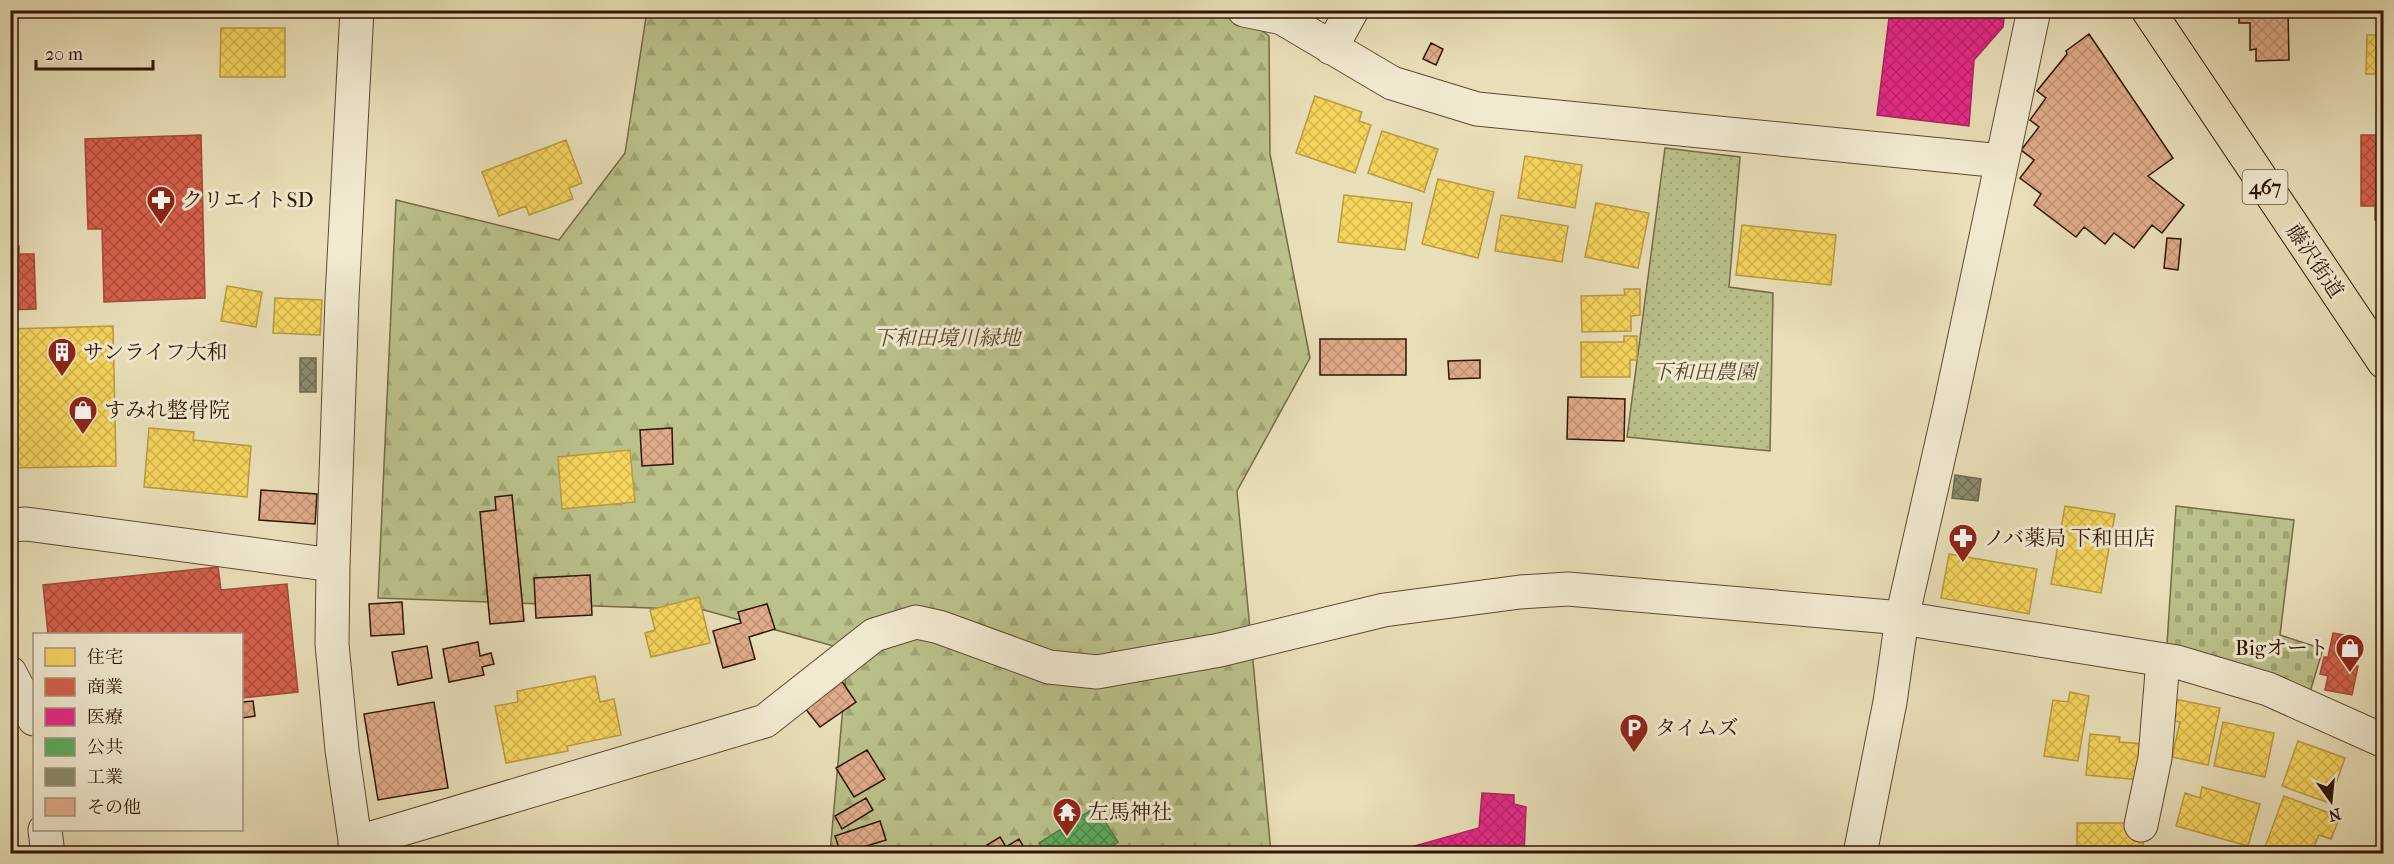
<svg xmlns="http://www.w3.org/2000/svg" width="2394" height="864" viewBox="0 0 2394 864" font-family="'IM FELL French Canon','Noto Serif JP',serif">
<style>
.forest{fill:url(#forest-firs);stroke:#756b47;stroke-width:1.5}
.cemetery{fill:url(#cemetery-stones);stroke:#756b47;stroke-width:1.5}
.garden{fill:url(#garden-dots);stroke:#756b47;stroke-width:1.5}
.homes{fill:url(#homes-cross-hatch);stroke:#ba9b41;stroke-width:1.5}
.shops{fill:url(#shops-cross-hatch);stroke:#a44a37;stroke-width:1.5}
.health{fill:url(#health-cross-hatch);stroke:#b02362;stroke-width:1.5}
.public{fill:url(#public-cross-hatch);stroke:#4d8045;stroke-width:1.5}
.industry{fill:url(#industry-cross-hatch);stroke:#70684e;stroke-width:1.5}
.building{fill:url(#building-cross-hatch);stroke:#2f1503;stroke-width:1.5}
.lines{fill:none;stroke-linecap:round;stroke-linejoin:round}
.minor-casing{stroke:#5e4830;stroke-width:35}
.highway-casing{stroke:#2f1503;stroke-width:35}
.minor{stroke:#f1ead1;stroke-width:33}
.highway{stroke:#e9dfb8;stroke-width:33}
.labels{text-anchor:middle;stroke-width:6;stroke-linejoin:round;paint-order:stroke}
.shield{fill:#f1ead1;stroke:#695541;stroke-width:1.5}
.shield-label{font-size:20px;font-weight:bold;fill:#2f1503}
.poi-label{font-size:21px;fill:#2f1503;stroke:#f1ead1;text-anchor:start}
.street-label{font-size:21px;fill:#2f1503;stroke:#f1ead1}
.park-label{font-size:21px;font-style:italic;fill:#59492c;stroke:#f1ead1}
</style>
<defs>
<pattern id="forest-firs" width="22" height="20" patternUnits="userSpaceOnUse" patternTransform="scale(1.5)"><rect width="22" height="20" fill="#bbc18b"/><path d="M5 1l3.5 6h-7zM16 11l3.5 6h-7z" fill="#a1a576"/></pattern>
<pattern id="cemetery-stones" width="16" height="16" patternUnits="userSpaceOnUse" patternTransform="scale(1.5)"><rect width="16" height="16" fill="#bbc18b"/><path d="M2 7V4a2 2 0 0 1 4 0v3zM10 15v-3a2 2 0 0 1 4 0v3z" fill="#a1a576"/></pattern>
<pattern id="garden-dots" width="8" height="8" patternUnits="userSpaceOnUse" patternTransform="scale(1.5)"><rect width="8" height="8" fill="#bbc18b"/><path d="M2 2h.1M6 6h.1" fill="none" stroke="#a1a576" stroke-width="1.8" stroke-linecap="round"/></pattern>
<pattern id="homes-cross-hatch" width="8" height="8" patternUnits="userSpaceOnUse" patternTransform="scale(1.5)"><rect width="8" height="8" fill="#f6d55c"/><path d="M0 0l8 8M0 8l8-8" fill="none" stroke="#d3b64e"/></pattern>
<pattern id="shops-cross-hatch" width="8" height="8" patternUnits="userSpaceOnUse" patternTransform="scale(1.5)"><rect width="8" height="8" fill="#d6604d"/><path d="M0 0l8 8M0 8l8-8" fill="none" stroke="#ae4e3e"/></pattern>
<pattern id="health-cross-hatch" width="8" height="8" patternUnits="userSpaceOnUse" patternTransform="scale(1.5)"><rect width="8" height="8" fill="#e7298a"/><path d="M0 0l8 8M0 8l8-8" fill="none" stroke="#bc226f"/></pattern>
<pattern id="public-cross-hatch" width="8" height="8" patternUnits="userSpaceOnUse" patternTransform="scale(1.5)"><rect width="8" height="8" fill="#5aae61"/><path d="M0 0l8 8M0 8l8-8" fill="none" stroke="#4b8c4e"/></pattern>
<pattern id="industry-cross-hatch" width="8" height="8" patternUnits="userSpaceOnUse" patternTransform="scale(1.5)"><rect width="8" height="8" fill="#8c8c6e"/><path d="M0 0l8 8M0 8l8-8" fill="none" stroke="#737158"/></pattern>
<pattern id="building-cross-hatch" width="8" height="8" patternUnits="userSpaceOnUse" patternTransform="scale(1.5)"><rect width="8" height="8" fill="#e0ab8a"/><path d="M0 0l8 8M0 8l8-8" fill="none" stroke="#c09275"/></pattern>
</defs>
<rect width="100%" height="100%" fill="#e9dfb8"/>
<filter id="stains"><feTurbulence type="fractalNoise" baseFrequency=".00333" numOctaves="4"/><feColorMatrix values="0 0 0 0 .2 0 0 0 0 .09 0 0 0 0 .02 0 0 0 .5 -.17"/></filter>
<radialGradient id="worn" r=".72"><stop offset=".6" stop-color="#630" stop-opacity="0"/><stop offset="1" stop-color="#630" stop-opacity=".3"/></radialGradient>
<path class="forest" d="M1235 10 1269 36 1270 154 1310 358 1237 491 1271 853H830L848 650 704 610 378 598 396 200 559 240 625 153 647 11Z"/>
<path class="cemetery" d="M2176 506 2294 520 2280 635 2323 649 2310 692 2167 644Z"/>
<path class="garden" d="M1665 148 1740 157 1729 287 1773 293 1770 451 1627 437Z"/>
<path class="homes" d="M221 28H285V77H220Z
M2367 35H2384V74H2366Z
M1315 96 1362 112 1359 121 1371 125 1355 173 1296 153Z
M1382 131 1438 149 1424 192 1368 173Z
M566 140 582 183 569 188 573 199 529 215 526 206 499 216 482 172Z
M1525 156 1582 165 1575 208 1518 198Z
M1438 179 1494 192 1478 258 1422 244Z
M1344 195 1412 203 1405 250 1338 242Z
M1596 203 1649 213 1638 268 1585 257Z
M1501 215 1568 226 1562 262 1495 251Z
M1742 225 1836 235 1831 285 1736 275Z
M227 286 262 292 256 327 221 321Z
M1624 289H1640V315L1631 316V331L1582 332 1581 296 1625 295Z
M275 298 322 300 320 335 273 333Z
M113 326 116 466 10 468V329Z
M1624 336H1637V360H1630V377H1581V342H1624Z
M149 428 194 432 193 440 251 446 247 497 144 487Z
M630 450 635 502 562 509 558 457Z
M2065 506 2115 514 2101 593 2051 584Z
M1949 554 2037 569 2029 614 1941 598Z
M699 597 710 643 651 657 645 633 655 630 650 610Z
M595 676 600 702 614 699 621 735 567 746 568 751 506 763 495 706 518 702 517 691Z
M2070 692 2089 696 2078 761 2044 756 2053 700 2068 702Z
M2174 699 2220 708 2208 765 2172 757 2180 722 2170 720Z
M2223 722 2274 733 2265 777 2214 766Z
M2090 734 2120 737 2119 742 2145 744 2141 780 2086 775Z
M2298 741 2345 758 2329 803 2282 786Z
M2202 787 2260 804 2248 846 2176 826 2185 793 2200 798Z
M2284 796 2340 817 2331 839 2319 835 2311 854H2282L2265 847Z
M2077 823H2132L2143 832V854H2077Z"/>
<path class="shops" d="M201 135 205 298 104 302 102 229H88L85 139Z
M2361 135H2384V220H2375V206H2361Z
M10 246H19V254H34L36 309 10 310Z
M218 567 221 590 287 584 298 692 242 698V634H48L43 585Z
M2333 633 2350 636 2345 664 2358 666 2352 695 2325 690 2328 676 2320 674 2324 657H2328Z"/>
<path class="health" d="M1890 10H2005L2003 27 1974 60 1969 126 1877 115Z
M1482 793 1514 795V804L1526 807 1524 854H1386L1479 828Z"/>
<path class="public" d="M1096 807 1118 842 1102 854H1045L1039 843Z"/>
<path class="industry" d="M300 358H316V392H300Z
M1955 475 1981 479 1978 501 1952 498Z"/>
<path class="building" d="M2239 10H2288L2289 60 2256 61V49L2250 50V23H2239Z
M2089 34 2173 158 2148 176 2184 205 2162 233 2152 225 2134 248 2114 233 2105 244 2084 227 2076 237 2034 205 2041 194 2020 178 2034 160 2021 150 2039 127 2030 120 2046 98 2037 91 2067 54 2066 51Z
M1431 43 1443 49 1436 65 1423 59Z
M2167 238 2181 239 2178 270 2164 268Z
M1320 339H1406V375H1320Z
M1480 360V378L1449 379 1448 361Z
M1568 397 1625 399 1624 441 1567 439Z
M672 428 673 464 642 466 640 430Z
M261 490 317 494 315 524 259 520Z
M512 495 524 621 490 624 480 512 496 510 495 497Z
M590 575 592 615 536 618 534 578Z
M402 602 404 634 371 636 369 604Z
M767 604 775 629 749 637 755 659 723 668 713 631 741 623 738 612Z
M478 642 480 656 491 653 494 664 482 667 484 675 449 682 443 649Z
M427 646 432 678 398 685 392 652Z
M841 680 856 702 820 727 804 707Z
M253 701 255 716 242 718V702Z
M434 702 448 788 378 800 364 714Z
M867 750 885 779 854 797 836 768Z
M866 798 873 810 842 829 835 816Z
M880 821 886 840 841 854 835 836Z
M1000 837 1006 847 1019 839 1028 854H992L987 845Z
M799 847 800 854H771V850Z"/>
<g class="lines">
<g class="minor-casing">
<path id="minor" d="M1244 10 1282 18 1392 83 1477 109 2002 161
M1331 48 1352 10
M10 525 26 524 333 565
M10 673 34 719
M2141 825 2155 758 2163 660
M45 830 48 854
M355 843 765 721 874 635 916 622 939 627 1049 667 1097 672 1220 650 1384 610 1520 592 1568 589 1902 618 2177 662 2268 689 2384 741
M357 854 342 750 332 644 333 565 342 298 357 10
M1860 854 1890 702 1902 618 1950 407 2034 10"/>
</g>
<g class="highway-casing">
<path id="highway" d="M2148 10 2384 362"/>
</g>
<use href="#minor" class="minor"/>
<use href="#highway" class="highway"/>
</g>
<defs>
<g id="pharmacy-pin" transform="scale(1.5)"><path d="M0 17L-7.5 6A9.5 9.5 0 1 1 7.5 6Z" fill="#8f2418" stroke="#f1ead1"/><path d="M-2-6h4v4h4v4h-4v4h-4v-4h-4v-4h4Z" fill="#fff"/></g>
<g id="building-pin" transform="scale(1.5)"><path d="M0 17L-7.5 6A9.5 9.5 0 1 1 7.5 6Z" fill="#8f2418" stroke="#f1ead1"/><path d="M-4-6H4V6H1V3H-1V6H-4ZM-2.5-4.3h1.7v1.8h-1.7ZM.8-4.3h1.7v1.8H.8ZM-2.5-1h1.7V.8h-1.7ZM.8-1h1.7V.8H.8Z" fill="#fff"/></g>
<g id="shop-pin" transform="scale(1.5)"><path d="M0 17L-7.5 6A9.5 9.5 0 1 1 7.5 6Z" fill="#8f2418" stroke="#f1ead1"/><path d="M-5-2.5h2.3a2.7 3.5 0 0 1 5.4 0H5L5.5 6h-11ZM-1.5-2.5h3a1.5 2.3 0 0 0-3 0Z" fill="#fff"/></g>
<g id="parking-pin" transform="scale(1.5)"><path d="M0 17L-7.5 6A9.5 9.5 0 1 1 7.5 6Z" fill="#8f2418" stroke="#f1ead1"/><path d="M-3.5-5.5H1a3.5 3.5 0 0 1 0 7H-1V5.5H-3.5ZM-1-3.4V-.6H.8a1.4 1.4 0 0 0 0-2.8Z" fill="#fff"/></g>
<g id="temple-pin" transform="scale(1.5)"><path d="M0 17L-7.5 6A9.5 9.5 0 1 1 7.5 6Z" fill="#8f2418" stroke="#f1ead1"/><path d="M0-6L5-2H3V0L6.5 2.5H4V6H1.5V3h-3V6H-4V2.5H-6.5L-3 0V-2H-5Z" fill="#fff"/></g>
</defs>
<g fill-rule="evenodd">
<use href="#pharmacy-pin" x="161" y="200"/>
<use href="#building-pin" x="62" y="352"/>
<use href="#shop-pin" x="83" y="410"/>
<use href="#pharmacy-pin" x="1963" y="538"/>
<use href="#shop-pin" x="2350" y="648"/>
<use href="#parking-pin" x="1634" y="728"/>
<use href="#temple-pin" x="1067" y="812"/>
</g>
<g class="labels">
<rect class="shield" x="2242.5" y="170" width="45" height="34" rx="4.5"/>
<g class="shield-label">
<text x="2265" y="194">467</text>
</g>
<g class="poi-label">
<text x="182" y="207">クリエイトSD</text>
<text x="83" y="359">サンライフ大和</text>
<text x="104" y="417">すみれ整骨院</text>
<text x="1984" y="545">ノバ薬局 下和田店</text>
<text x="2329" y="655" text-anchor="end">Bigオート</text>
<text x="1655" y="735">タイムズ</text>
<text x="1088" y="819">左馬神社</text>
</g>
<g class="street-label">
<text transform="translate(2315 261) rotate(56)" y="7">藤沢街道</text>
</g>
<g class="park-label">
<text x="947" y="345">下和田境川緑地</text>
<text x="1704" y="379">下和田農園</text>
</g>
</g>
<rect width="2394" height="864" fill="none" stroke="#e9dfb8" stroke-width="36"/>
<rect x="12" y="12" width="2370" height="840" fill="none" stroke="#2f1503" stroke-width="3"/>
<rect x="18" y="18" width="2358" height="828" fill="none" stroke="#2f1503" stroke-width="1.5"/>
<rect x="33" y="633" width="210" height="198" fill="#f1ead1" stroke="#a3957f" stroke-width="1.5"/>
<rect x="45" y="648" width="30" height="18" fill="#f6d55c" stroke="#a3957f" stroke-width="1.5"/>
<text x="87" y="663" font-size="18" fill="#2f1503">住宅</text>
<rect x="45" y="678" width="30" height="18" fill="#d6604d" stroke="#a3957f" stroke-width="1.5"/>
<text x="87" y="693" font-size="18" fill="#2f1503">商業</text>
<rect x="45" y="708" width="30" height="18" fill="#e7298a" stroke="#a3957f" stroke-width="1.5"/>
<text x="87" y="723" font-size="18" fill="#2f1503">医療</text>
<rect x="45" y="738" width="30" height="18" fill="#5aae61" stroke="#a3957f" stroke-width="1.5"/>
<text x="87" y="753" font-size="18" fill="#2f1503">公共</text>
<rect x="45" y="768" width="30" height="18" fill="#8c8c6e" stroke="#a3957f" stroke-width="1.5"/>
<text x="87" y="783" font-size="18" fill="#2f1503">工業</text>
<rect x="45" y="798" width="30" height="18" fill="#e0ab8a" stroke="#a3957f" stroke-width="1.5"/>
<text x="87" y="813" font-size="18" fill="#2f1503">その他</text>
<g transform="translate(2331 801) rotate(165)" stroke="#f1ead1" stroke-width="4.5" paint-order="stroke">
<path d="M0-4.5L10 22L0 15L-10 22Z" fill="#2f1503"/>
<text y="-9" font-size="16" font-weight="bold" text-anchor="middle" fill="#2f1503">N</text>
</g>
<path d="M36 60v9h117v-9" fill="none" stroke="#2f1503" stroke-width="3"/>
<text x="45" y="60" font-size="18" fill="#2f1503" stroke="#f1ead1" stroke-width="4.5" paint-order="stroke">20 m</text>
<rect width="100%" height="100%" filter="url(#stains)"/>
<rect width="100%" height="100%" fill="url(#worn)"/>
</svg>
